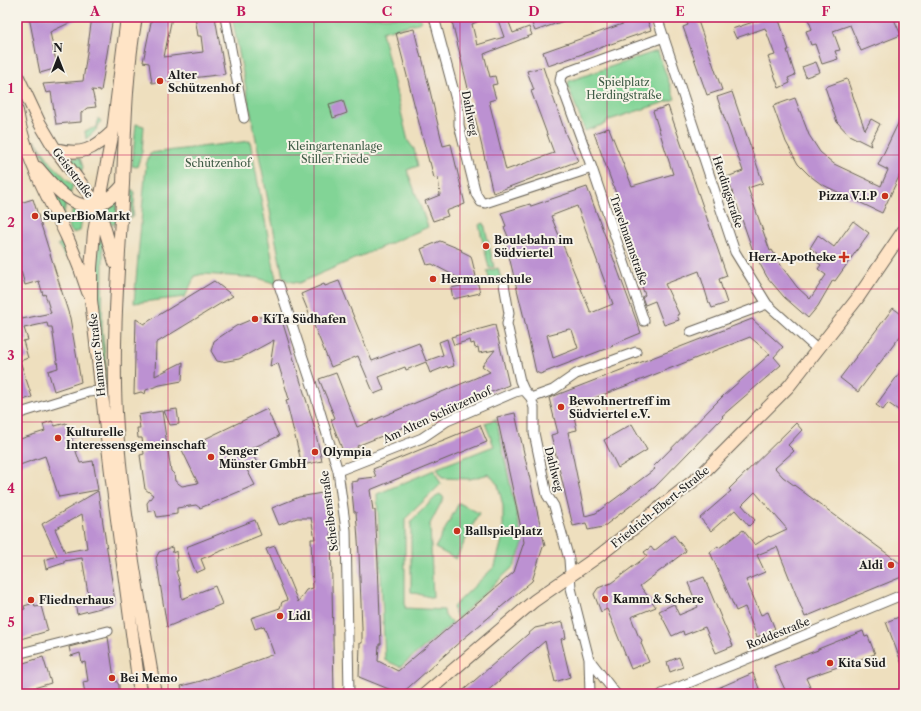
<svg xmlns="http://www.w3.org/2000/svg" width="921" height="711" viewBox="0 0 921 711" font-family="'Libre Caslon Text',serif">
<style>
.green{fill:#82d496;stroke:#4f7859}
.building{fill:#bc91d2;fill-rule:evenodd}
.lines{fill:none;stroke-linecap:round;stroke-linejoin:round}
.street-casing{stroke:#666055;stroke-width:11}
.secondary-casing{stroke:#666055;stroke-width:14}
.street{stroke:#fff;stroke-width:9}
.secondary{stroke:#ffe4c6;stroke-width:12}
.grid{fill:none;stroke:#c2185b;stroke-width:1;stroke-opacity:0.55}
.poi-dot{fill:#c8321e;stroke:#f7f3e8;stroke-width:1.5}
.labels{text-anchor:middle;stroke-width:4;stroke-linejoin:round;paint-order:stroke}
.poi-label{font-size:11px;font-weight:bold;fill:#1c1c1c;stroke:#f7f3e8;text-anchor:start}
.park-label{font-size:11px;fill:#405c47;stroke:#f7f3e8}
.street-label{font-size:11px;fill:#1c1c1c;stroke:#f7f3e8}
.neatline{fill:none;stroke:#c2185b;stroke-width:1.5}
.grid-label{font-size:13px;text-anchor:middle;font-weight:bold;fill:#c2185b}
</style>
<rect width="100%" height="100%" fill="#f7f3e8"/>
<filter id="ink" filterUnits="userSpaceOnUse"><feTurbulence type="fractalNoise" baseFrequency=".025" numOctaves="2"/><feDisplacementMap in="SourceGraphic" scale="8" xChannelSelector="R" yChannelSelector="G"/><feConvolveMatrix kernelMatrix="1 2 1 2 8 2 1 2 1" color-interpolation-filters="sRGB"/></filter>
<filter id="wash" filterUnits="userSpaceOnUse"><feTurbulence type="fractalNoise" baseFrequency=".012" numOctaves="4" result="noise"/><feDisplacementMap in="SourceGraphic" scale="16" xChannelSelector="R" yChannelSelector="G"/><feGaussianBlur stdDeviation="0.9" result="paint"/><feColorMatrix in="noise" values="0 0 0 0 0 0 0 0 0 0 0 0 0 0 0 0 0 1.4 0 .05"/><feComposite in="paint" operator="in"/></filter>
<g filter="url(#wash)">
<rect width="100%" height="100%" fill="#eedfbe"/>
<path class="green" d="M232 17H420L421 22 382 32 408 141 414 149 418 166 407 170 428 227 299 283 288 281 283 277Z
M654 52H658L675 99 606 121 607 123 585 131 568 86 569 81Z
M98 118 101 121 96 130 86 139 85 131 97 127Z
M136 124 144 126 142 152 137 167 132 166Z
M35 140 51 163 73 185 70 195 53 174Z
M250 141 277 284 258 278 203 274 195 276 185 297 134 303 146 165 150 153Z
M73 158H80L83 167 81 172 72 161Z
M132 189 135 192 133 216 131 219Z
M51 190 66 204 63 216Z
M117 201 116 223 112 225 104 209Z
M74 207 83 210 80 231 72 233 68 224Z
M484 223 494 267 489 268 479 225Z
M99 240H102L103 253 102 327 111 416C103 355 94 301 99 240Z
M63 242 68 255 65 257 58 244Z
M498 268 501 279 490 282 487 271Z
M496 419 523 544 514 566 457 619 453 607 495 566 503 536V506L498 485 489 474 470 479 442 478 437 468 494 446 485 423Z
M434 470 441 484 405 519V608L444 610 445 616 453 623 400 667 385 660 377 494Z
M439 494 444 497 430 524 433 598 411 592V521Z
M459 503 479 513 456 559 435 548Z"/>
<g id="blocks">
<path class="building" d="M29 17H82L50 32 55 57 61 67 40 73Z
M92 17H113L101 91 92 90 96 107 87 108 81 113V122L56 124 51 92 46 93 43 84 83 81Z
M152 17H172L164 57 203 52 201 36H198L195 17H215L225 74 152 83 149 63 143 62Z
M451 17H488L472 24 477 45 504 37 497 17H507L513 33 529 27 532 35 484 54 490 77 495 76 497 84 492 85 496 99 489 101 506 170 554 153 531 91 534 90 527 71 543 67 566 135 578 161 493 193Z
M542 17H572V18L535 31 531 21Z
M630 17H646L651 30 548 66 543 52 631 21Z
M685 17H694L696 22 698 21 722 90 707 95 683 27 688 25Z
M761 17H778L789 50H787L795 75 788 78 790 83 779 88 768 57 775 55 765 28 736 38 732 29 762 19Z
M814 17H893L901 35 861 51 850 25 833 31 840 50 835 51 838 59 822 64 815 44 811 45 806 31 812 29 808 19Z
M414 29 421 58 422 57 443 146 451 144 465 204 446 211 448 216 433 221 425 201 440 195 438 177 434 178 430 162H429L396 33Z
M816 62 820 72 806 77 802 67Z
M847 79 865 130 871 119 880 124 870 143 871 146 849 135 837 122 825 87Z
M732 92 763 183 748 188 770 251 772 250 782 267 797 287 810 299 826 275 818 269 821 265 814 260 818 254 810 248 818 235 834 247 853 221 869 233 835 281 833 280 818 306 808 318 784 297 767 277 753 251 727 177 743 171 717 97Z
M795 98 809 135 820 152 834 164 881 186 888 170 878 165 904 111V166L882 213 821 184 809 175 798 164 786 142 773 106Z
M343 100 347 113 333 118 329 104Z
M668 106 727 276 719 279 727 303 712 308 710 303H709L699 271 665 284 679 314 677 315 679 320 664 325 655 301 645 305 642 297 645 295 612 205 619 202 594 133 609 128 632 186 673 174 653 111Z
M587 187 641 333 612 345 613 346 540 374 536 372 524 318 505 240 509 239 504 227 506 226 501 213 530 204 531 206ZM577 206 613 304 591 313 551 216ZM569 329 572 330 578 348 553 358 547 335Z
M33 199 70 318 81 382 54 391 48 371 58 368 52 327H48L47 323 24 328 28 340 23 341 28 358 20 361 32 397 17 402V311H19L22 319 51 313 45 294 43 295 39 281 25 285 21 271 17 272V204Z
M440 241 462 250 461 251 471 256 480 293 453 299 451 288 470 284 432 264 427 265 421 249Z
M214 281 233 296 156 343 155 376 183 362 182 381 160 385 146 390 145 394 141 392 134 394 136 319 144 324Z
M339 281 372 361 419 343 426 361 443 355 439 342 447 339 454 366 448 368 447 366 430 373 426 362 406 370 405 367 379 377 384 390 374 394 358 356 331 367 301 294 324 284 325 286Z
M893 308 904 316V331L858 392 840 378Z
M280 314 313 422 322 461 302 465 286 400 289 399 278 363 270 366 274 340 239 359 222 362 217 361 211 351 214 341 236 326 257 317H264L271 320Z
M752 319 783 347 774 357 781 365 722 416 723 417 655 487 603 527 588 530 586 523 573 526 551 435 558 433 549 398ZM750 337 770 354 723 396 653 467 655 469 596 513 585 516 568 432 577 430 572 407Z
M495 325 509 385 357 446 358 448 344 454 331 420 335 418 319 379 336 373 357 427 490 372 482 366 495 350 479 353 478 347 475 348 474 343 471 344 470 340 454 345 451 337Z
M904 367V414L888 403 883 410 876 405Z
M177 409 179 424 170 425 164 411Z
M267 409 279 436 250 449 257 463 246 468 255 485 200 508 196 505 177 508V514L157 517 155 510 148 512 147 503 153 495 145 489 140 455 144 454 142 438H138L137 428H140L138 415 162 411 171 471 174 474 175 481 182 486 198 483 182 450Z
M515 413 545 546 543 547 532 581 463 639 401 694 359 677 360 643H362V628L359 554 356 512H354L351 482 358 481V479L376 477 373 469 480 425 487 442 370 490 373 510H375L378 563 381 644H379L378 661 398 671 514 572 524 542 497 417Z
M52 421 55 426 66 423 68 429 73 427 77 437H71L80 463 93 461 98 490 59 497 45 456 17 466V440L45 431 43 424Z
M796 423 802 430 788 445 794 451 775 468 783 477 904 566V576L805 617 777 547 757 555 765 572 746 580 761 615 768 612 775 629 757 637 745 607 736 611 710 552 718 546 719 548 743 530 755 545 769 536 770 537 787 529 755 492 742 505 755 520 749 526 735 510 711 531 700 518 731 491 729 489Z
M632 424 647 450 618 468 604 440Z
M98 491 115 601 112 605 77 614 75 602 89 599 82 558 64 561V563L46 569 44 560 57 556 42 524ZM82 514 87 548 65 552 55 529Z
M322 493 331 530 334 694H183L181 686 201 681 274 654 264 626 255 629 251 618 280 608 282 602 287 600 266 549 275 546 298 602 306 590 313 588 311 539H315L311 518H297L279 525 272 508 299 497Z
M255 520 261 535 201 559 205 569 196 573 186 547Z
M674 535 686 551 640 586 656 607 631 617 638 635 642 640 641 643 649 662 631 669 607 609 601 612 594 594 598 588 611 583 647 556 644 552 651 547 654 551Z
M172 547 173 553 176 551 178 571H176L180 583 182 599 215 586 222 604 167 627 156 558 159 552Z
M704 577 733 646 716 653 705 627 684 635 683 631 672 636 659 611 674 604 679 615 698 607 688 583Z
M34 603 35 607 41 606 48 631 17 640V611L25 609 24 606Z
M904 615V667H903L886 622Z
M563 622 566 638 561 639 570 677 555 682 545 641 484 694H459L535 628Z
M863 631 865 637 868 636 875 654 806 678 813 694H787L774 666 818 650V649Z
M108 637 114 678 119 685V694H85L83 682 88 681 85 662 82 663 80 653 71 656 69 647Z
M43 657 51 683 17 693V665Z
M679 657 683 667 670 672 667 662Z
M753 673 760 691 754 694H704Z"/>
</g>
</g>
<g filter="url(#ink)">
<use href="#blocks" fill-opacity="0" stroke="#666055" stroke-width="1"/>
<g class="lines">
<g class="street-casing">
<path id="street" d="M225 17 244 118
M434 17 459 111V125L476 194 481 202 485 203 592 168
M657 17 735 252 767 304 818 350
M504 284 509 313 507 324 520 381 524 390 531 398 534 408V433L547 495 554 506 569 559 571 588 589 659 590 694
M279 285 312 385 338 471 346 530 349 694
M644 321 592 168 560 81 561 75 567 72 664 37
M691 332 767 304
M531 398 553 390 576 374 636 352
M17 414 88 392 101 391
M338 471 422 438 447 421 515 392 524 390
M17 654 108 631
M589 659 616 694
M662 694 904 594"/>
</g>
<g class="secondary-casing">
<path id="secondary" d="M127 17 113 131 94 232 91 268V300L112 481 140 694
M136 17C126 72 125 128 123 184 119 260 112 337 116 413 121 507 140 601 155 694
M17 75 39 122 55 149 98 206 115 263
M17 111C24 156 48 196 67 237 75 255 82 273 88 292
M55 149C82 156 93 150 113 131
M38 168C64 199 89 226 123 185
M425 694 534 601 600 555 701 475 789 386 857 299 904 230"/>
</g>
<use href="#street" class="street"/>
<use href="#secondary" class="secondary"/>
</g>
</g>
<path class="grid" d="M168 17V694M314 17V694M460 17V694M607 17V694M753 17V694M17 155H904M17 289H904M17 422H904M17 556H904"/>
<g class="poi-dot">
<circle cx="160" cy="81" r="4"/>
<circle cx="885" cy="196" r="4"/>
<circle cx="35" cy="216" r="4"/>
<circle cx="486" cy="246" r="4"/>
<path d="M842 251h4v4h4v4h-4v4h-4v-4h-4v-4h4z"/>
<circle cx="433" cy="279" r="4"/>
<circle cx="255" cy="319" r="4"/>
<circle cx="561" cy="407" r="4"/>
<circle cx="58" cy="438" r="4"/>
<circle cx="315" cy="452" r="4"/>
<circle cx="211" cy="457" r="4"/>
<circle cx="457" cy="531" r="4"/>
<circle cx="891" cy="565" r="4"/>
<circle cx="605" cy="599" r="4"/>
<circle cx="31" cy="600" r="4"/>
<circle cx="280" cy="616" r="4"/>
<circle cx="830" cy="663" r="4"/>
<circle cx="112" cy="678" r="4"/>
</g>
<g class="labels">
<g class="poi-label">
<text x="168" y="79">Alter<tspan x="168" dy="13">Schützenhof</tspan></text>
<text x="877" y="200" text-anchor="end">Pizza V.I.P</text>
<text x="43" y="220">SuperBioMarkt</text>
<text x="494" y="244">Boulebahn im<tspan x="494" dy="13">Südviertel</tspan></text>
<text x="836" y="261" text-anchor="end">Herz-Apotheke</text>
<text x="441" y="283">Hermannschule</text>
<text x="263" y="323">KiTa Südhafen</text>
<text x="569" y="405">Bewohnertreff im<tspan x="569" dy="13">Südviertel e.V.</tspan></text>
<text x="66" y="436">Kulturelle<tspan x="66" dy="13">Interessensgemeinschaft</tspan></text>
<text x="219" y="455">Senger<tspan x="219" dy="13">Münster GmbH</tspan></text>
<text x="323" y="456">Olympia</text>
<text x="465" y="535">Ballspielplatz</text>
<text x="883" y="569" text-anchor="end">Aldi</text>
<text x="613" y="603">Kamm &amp; Schere</text>
<text x="39" y="604">Fliednerhaus</text>
<text x="288" y="620">Lidl</text>
<text x="838" y="667">Kita Süd</text>
<text x="120" y="682">Bei Memo</text>
</g>
<g class="park-label">
<text x="624" y="86">Spielplatz<tspan x="624" dy="13">Herdingstraße</tspan></text>
<text x="335" y="150">Kleingartenanlage<tspan x="335" dy="13">Stiller Friede</tspan></text>
<text x="218" y="167">Schützenhof</text>
</g>
<g class="street-label">
<text transform="translate(470 113) rotate(79)" y="4">Dahlweg</text>
<text transform="translate(73 173) rotate(53)" y="4">Geiststraße</text>
<text transform="translate(728 192) rotate(72)" y="4">Herdingstraße</text>
<text transform="translate(629 240) rotate(71)" y="4">Travelmannstraße</text>
<text transform="translate(97 355) rotate(-96)" y="4">Hammer Straße</text>
<text transform="translate(437 415) rotate(-25)" y="4">Am Alten Schützenhof</text>
<text transform="translate(554 469) rotate(76)" y="4">Dahlweg</text>
<text transform="translate(660 507) rotate(-39)" y="4">Friedrich-Ebert-Straße</text>
<text transform="translate(329 511) rotate(-97)" y="4">Scheibenstraße</text>
<text transform="translate(778 633) rotate(-22)" y="4">Roddestraße</text>
</g>
</g>
<rect width="921" height="711" fill="none" stroke="#f7f3e8" stroke-width="44"/>
<g transform="translate(58 58)" stroke="#f7f3e8" stroke-width="3" paint-order="stroke">
<path d="M0-3L7 15L0 10L-7 15Z" fill="#1c1c1c"/>
<text y="-6" font-size="11" font-weight="bold" text-anchor="middle" fill="#1c1c1c">N</text>
</g>
<rect x="22" y="22" width="877" height="667" class="neatline"/>
<g class="grid-label">
<text x="95" y="16">A</text>
<text x="241" y="16">B</text>
<text x="387" y="16">C</text>
<text x="534" y="16">D</text>
<text x="680" y="16">E</text>
<text x="826" y="16">F</text>
<text x="11" y="93">1</text>
<text x="11" y="227">2</text>
<text x="11" y="360">3</text>
<text x="11" y="493">4</text>
<text x="11" y="627">5</text>
</g>
</svg>
